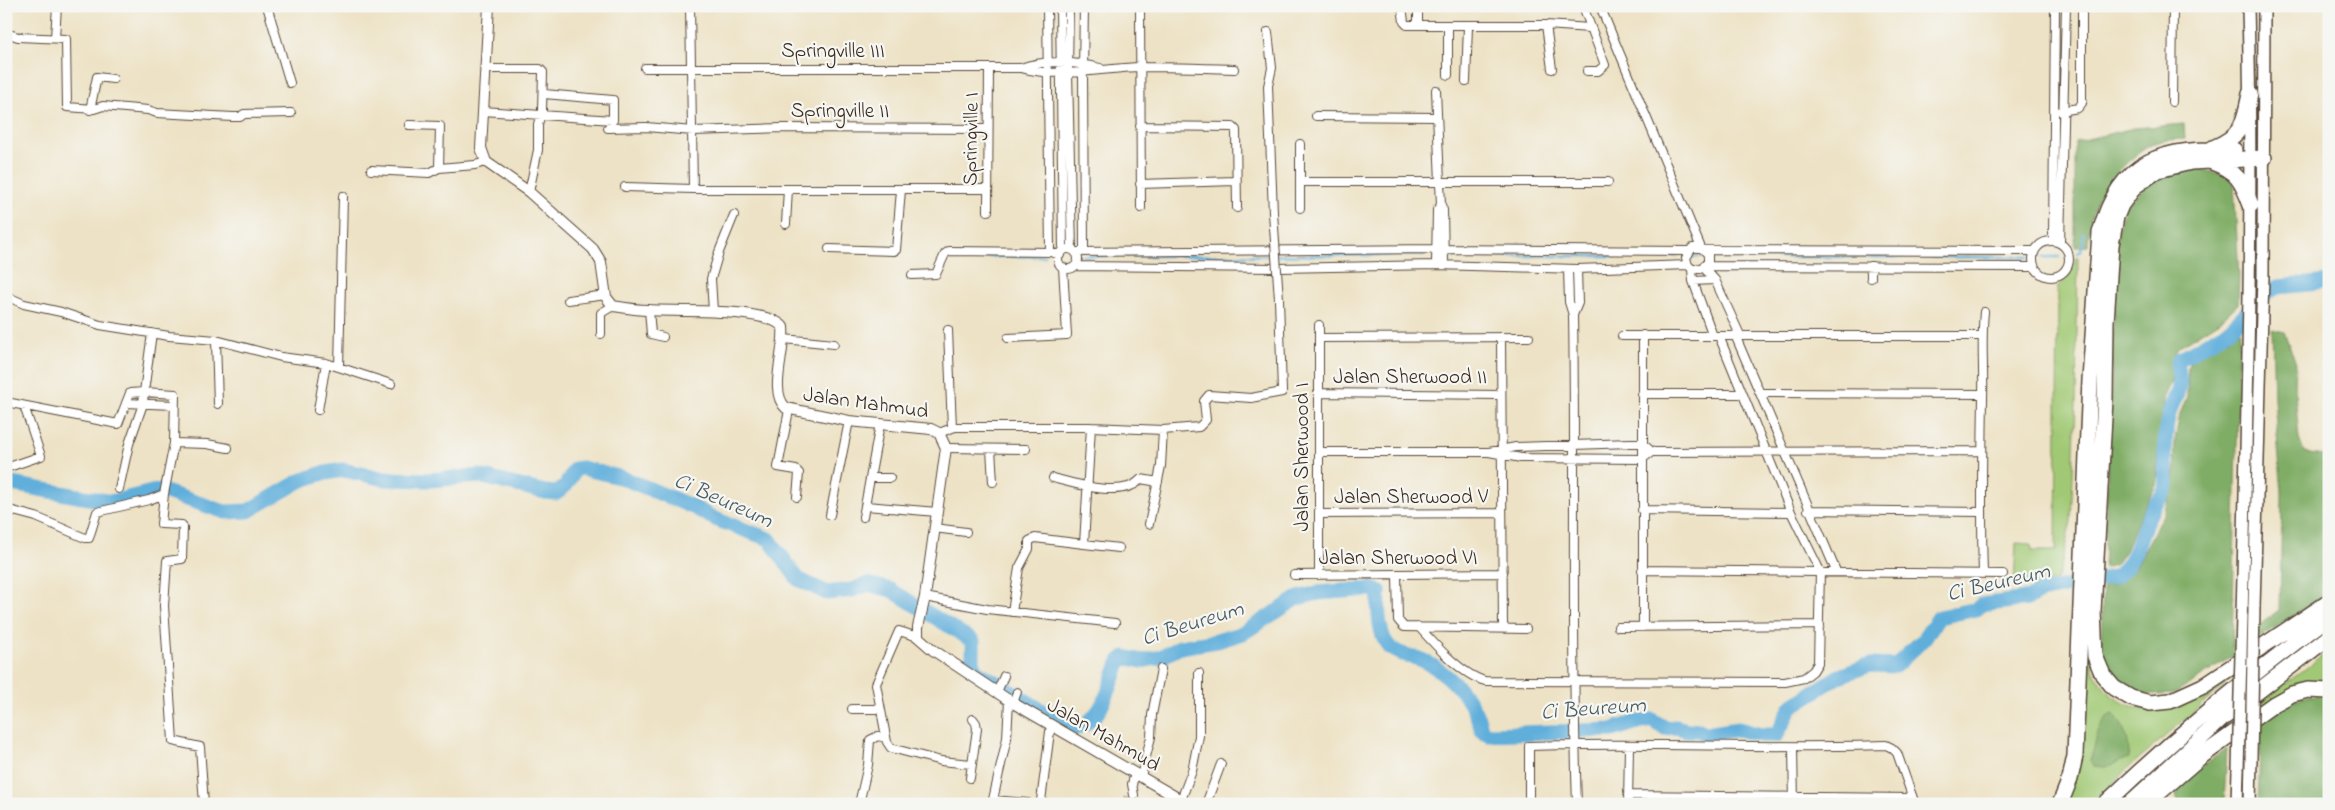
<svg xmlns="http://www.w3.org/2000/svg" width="2335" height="810" viewBox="0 0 2335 810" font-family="'Indie Flower',sans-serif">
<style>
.green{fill:#a1c975;stroke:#6e7a4a}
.forest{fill:#80ad66;stroke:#5e6c42}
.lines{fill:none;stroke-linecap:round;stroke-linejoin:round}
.stream{stroke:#61afdb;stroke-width:2.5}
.river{stroke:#61afdb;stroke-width:15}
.minor-tunnel{stroke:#c9bda4;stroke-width:8;stroke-dasharray:8 4;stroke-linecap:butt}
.minor-casing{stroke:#564637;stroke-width:10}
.tertiary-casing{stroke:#564637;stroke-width:12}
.secondary-casing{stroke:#564637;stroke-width:14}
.motorway-casing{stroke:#564637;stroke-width:18}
.minor{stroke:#fff;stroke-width:8}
.tertiary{stroke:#fff;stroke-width:10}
.secondary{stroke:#fff;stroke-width:11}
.motorway{stroke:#fff;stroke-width:15}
.minor-bridge-casing{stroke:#564637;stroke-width:10;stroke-linecap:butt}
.secondary-bridge-casing{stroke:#564637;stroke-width:14;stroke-linecap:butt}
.minor-bridge{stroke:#fff;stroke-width:8}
.secondary-bridge{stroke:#fff;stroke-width:11}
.labels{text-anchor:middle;stroke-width:4.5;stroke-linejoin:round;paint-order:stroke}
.street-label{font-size:21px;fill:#3b2a1e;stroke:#f6f6f2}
.water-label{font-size:22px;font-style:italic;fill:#485960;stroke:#f6f6f2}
</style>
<rect width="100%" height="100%" fill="#f6f6f2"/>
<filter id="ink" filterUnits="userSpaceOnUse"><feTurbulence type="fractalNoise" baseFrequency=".02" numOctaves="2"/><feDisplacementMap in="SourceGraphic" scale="10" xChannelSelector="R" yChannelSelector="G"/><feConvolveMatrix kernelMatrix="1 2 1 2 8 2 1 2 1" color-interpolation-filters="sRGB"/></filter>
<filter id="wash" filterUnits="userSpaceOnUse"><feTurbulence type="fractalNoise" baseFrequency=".0096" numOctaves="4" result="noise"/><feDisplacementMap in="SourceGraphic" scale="20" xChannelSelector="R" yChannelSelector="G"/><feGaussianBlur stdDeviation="1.12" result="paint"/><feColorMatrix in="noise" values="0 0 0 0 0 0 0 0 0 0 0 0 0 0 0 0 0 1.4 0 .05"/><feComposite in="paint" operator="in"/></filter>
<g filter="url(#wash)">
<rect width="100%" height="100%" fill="#ede2c5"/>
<path class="green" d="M2078 257 2076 405 2071 521 2058 579 2037 587 2014 584 2016 543 2031 544 2032 551H2056L2058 286C2068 277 2074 272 2075 258Z
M2087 646C2091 655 2091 666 2096 675 2109 704 2146 716 2175 707 2192 702 2207 690 2222 680L2225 685 2128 768 2093 804H2064Z
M2329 651V685L2259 708 2257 705Z"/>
<path class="forest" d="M2184 124 2185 139C2178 140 2169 139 2162 141 2136 147 2100 187 2093 211 2090 222 2089 235 2088 246L2075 247V142L2134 128Z
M2195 168 2224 175 2234 183 2239 277 2238 304 2222 319 2178 347 2172 359V380L2165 394 2160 433 2157 464 2158 482 2143 510 2125 551 2116 564 2104 568 2117 233 2126 204 2158 176Z
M2240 326 2232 647 2280 609 2282 493 2274 400 2272 329 2284 332 2296 363 2295 392 2299 439 2304 452 2329 456V592L2175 694 2159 695 2133 692 2112 676 2101 649 2103 586 2116 584 2135 568 2165 511 2174 479 2175 440 2180 414 2187 396 2188 368 2190 360 2201 355 2214 342 2229 339Z
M2329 695V804H2258L2261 719 2303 696Z
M2112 714C2124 723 2131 744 2128 758L2106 767 2094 766 2090 761C2096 746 2097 721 2112 714Z
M2227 748 2224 804H2177L2176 786Z"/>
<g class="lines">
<path class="stream" d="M2078 253 2081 251 2084 234
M1082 256 1424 255
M1448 256H1677
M948 257 1045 256
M1691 257H1699
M1713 257H2028
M2043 257H2059"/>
<path class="river" d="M6 483 111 502 160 490 225 512 248 511 300 481 320 474 343 470 385 479 429 480 479 476 545 492 557 493 566 485 575 469 582 468 623 478 693 507 715 519 769 539 798 579 827 593 852 590 868 584 891 590 973 641V664L975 670 1072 729C1102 725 1110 685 1120 661L1125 657 1142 661 1161 657 1180 647 1217 641 1243 633 1298 598 1318 593 1371 589 1379 591C1378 607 1378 631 1387 644 1395 655 1411 655 1422 660 1450 673 1475 701 1482 731L1489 734 1612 730 1634 723 1652 720 1665 728 1676 727 1687 730H1699L1706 734 1738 729 1761 735H1777L1791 707 1839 676 1870 665 1895 666 1923 640 1939 617 1977 609 1981 605 2027 599 2041 592 2117 576C2138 559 2140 529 2154 506 2159 498 2166 493 2167 483 2167 477 2166 470 2165 464 2165 450 2165 432 2168 418 2174 391 2184 395 2177 364L2180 359 2229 330 2267 292 2278 287 2329 282"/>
</g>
</g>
<g filter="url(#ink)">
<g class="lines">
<path class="minor-tunnel" d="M1126 804 1128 794
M1133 804 1134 795"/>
<g class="minor-casing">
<path id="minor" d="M267 6 290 83
M690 6 693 189
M1047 6 1050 252
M1060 6 1063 251
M1069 6 1068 72 1072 250
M1084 6 1083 72 1084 252
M1140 6 1141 208
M1402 6 1404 22 1407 25H1546L1590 28
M1418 6V24
M1583 6 1605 65 1598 71H1587
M1600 6 1701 248
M1546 25 1552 69
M1448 26V75
M1268 32 1272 68 1268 86 1273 213
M6 33 18 37 66 39 67 107 94 109 103 106 148 110 157 113 233 117H240L244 114 291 113
M55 38 57 6
M645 68H1021C1060 79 1101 68 1141 67 1172 67 1203 68 1234 69
M1021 68C1046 59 1075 62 1100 68
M485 69H540L543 72 542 111 538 124V150L529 192
M1466 81 1468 26
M1436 90 1441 205 1443 210 1444 265
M2172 102 2173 6
M90 110 97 77 113 79
M483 111 613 120V100L544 94
M2061 111 2078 108 2082 103V6
M1316 116 1437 117
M409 125 440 126 439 168
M1140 126 1233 127 1236 130 1237 208
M608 128 646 127 693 131 782 128 987 129
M1300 144V208
M371 170 429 173 439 168 475 165 486 162
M1301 182H1608
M1140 184 1236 181
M625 187 693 189H987
M988 211 989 68
M786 224 788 189
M2033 259a18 18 0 1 1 36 0a18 18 0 1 1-36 0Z
M2053 241 2055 6
M2060 243 2066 6
M829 249 894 251 896 250 901 190
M1058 259a10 10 0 1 1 20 0a10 10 0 1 1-20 0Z
M1705 250 2034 251
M1075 252 1437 249 1688 251
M1436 265 1437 210 1441 205
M1075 266 1279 268 1436 265 1577 269 1688 265
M1706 266 2034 267
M1704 268 1715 280 1740 335
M1568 269 1569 302 1573 315 1578 303 1577 269
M1692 269H1700L1708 262V254L1701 248H1692L1686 258 1688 265 1692 269 1693 281 1713 336
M912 275 936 274 945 254 949 251 1050 252 1060 255
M1871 278V266
M1693 281 1715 280
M6 296 24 304 61 312 100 325 169 336 216 340 281 357 326 363 391 384
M568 300 606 295
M649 310 651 334 663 337
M713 311 711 279 719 252 734 215
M1573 315C1576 478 1571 641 1577 804
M948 330 952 428
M152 333 144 392 175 394 174 443 164 494 161 524 182 525 183 527 182 559 167 561 164 606 173 741 200 747 204 804
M601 334V313L613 306
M1643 335V627
M1735 335 1836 571
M1622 336H1981
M1501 337 1503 628
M1008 338 1067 335 1063 267
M1319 338 1529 337
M784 339 834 344
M216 340 218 404
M339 367 343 196
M1318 393 1500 395
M1760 393 1983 394
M1642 394H1743
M6 402 118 424 130 393 144 392 143 404 129 444 119 489
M126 403 174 405
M318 410 326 363
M789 410 778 467 796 470 799 473 797 497
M939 433 955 427H1091L1163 430 1199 427 1206 420 1204 401 1209 395 1251 398 1282 392 1279 299
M174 443 207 444 228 448
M946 448 1026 449
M991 449 993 482
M1319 452H1489L1516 447 1630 443H1642L1652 452
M1489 452 1521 458 1642 459 1652 452 1982 451
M6 468 41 456 24 406
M871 478H890
M1053 478C1076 484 1124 499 1141 479L1158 482
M866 506 937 512
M6 509 36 517 85 538H89L97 512 149 500 164 494
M1642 510 1791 512
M1808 510 1981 512
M1319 514 1502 513
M830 515 849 421
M863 517 880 424
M1149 524 1161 466 1163 430
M934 528 966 532
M1084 544 1119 548
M1642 570 2003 574
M1983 573C1981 514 1982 456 1983 397 1984 368 1981 341 1984 312
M1294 575 1503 573
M1319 575V325
M1397 575 1398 620 1404 627 1526 629
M925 597 987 609 1115 623
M1012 612 1019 568 1029 549V541L1035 538 1084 544 1091 427
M1419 627C1435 645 1462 675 1485 681L1785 682 1804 678 1813 671 1818 663 1820 571 1791 512 1719 336
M1618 627 1820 625
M918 637 899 631 876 684 887 742 891 748 941 761 971 764
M997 692 1004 676
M1013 703 1017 692
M852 709H880
M1793 748 1794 804
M1141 776 1151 737 1152 715 1161 669
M970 778 977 729 976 723 973 719
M1134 795 1132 784 1135 774
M1628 795 1912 798
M993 800 1028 803
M1181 800 1192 771 1199 736V673
M1041 801 1051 724
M859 804 868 765 870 740 878 736 886 738
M992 804 1007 738 1009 700
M1206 804 1221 764
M1529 804V746C1648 742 1767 749 1886 745L1892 748 1897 753 1915 804
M1628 804 1629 746"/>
</g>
<g class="tertiary-casing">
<path id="tertiary" d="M489 6 481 148 486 162 529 192 593 249 601 262 606 297 613 306C625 308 636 310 648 310 674 312 767 307 783 327 786 351 768 392 786 408L849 421 931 429 939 433 946 448 925 597 918 627V637L933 650 1013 703 1188 804"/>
</g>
<g class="secondary-casing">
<path id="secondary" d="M2254 607 2263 276 2264 6
M2242 616C2247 413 2253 210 2248 6
M2237 804 2238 770
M2250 804 2251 759"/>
</g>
<g class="motorway-casing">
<path id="motorway" d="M2213 148C2243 136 2244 123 2250 94
M2264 158 2191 162 2158 170 2135 186 2121 205 2116 217 2111 245 2106 322 2105 400 2093 611 2095 656 2103 675 2114 688 2131 698 2150 703 2170 701 2203 686 2329 602
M2212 162C2237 171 2242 181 2251 205
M2060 804 2070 779 2075 756 2090 380 2100 233C2120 157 2164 148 2234 150
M2105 804C2176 736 2250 675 2329 617
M2129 804 2223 718 2329 637
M2146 804 2199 758 2274 704 2292 694 2308 690 2329 691"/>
</g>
<use href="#minor" class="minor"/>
<use href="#tertiary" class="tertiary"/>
<use href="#secondary" class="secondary"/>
<use href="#motorway" class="motorway"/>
<g class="minor-bridge-casing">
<path id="minor-bridge" d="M1273 213 1279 299"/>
</g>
<g class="secondary-bridge-casing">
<path id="secondary-bridge" d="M2251 759 2254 607
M2238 770 2242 616"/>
</g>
<use href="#minor-bridge" class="minor-bridge"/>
<use href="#secondary-bridge" class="secondary-bridge"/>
</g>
</g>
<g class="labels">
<g class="street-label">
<text x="833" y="57">Springville III</text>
<text x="840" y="117">Springville II</text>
<text transform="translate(970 139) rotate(-89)" y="7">Springville I</text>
<text x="1410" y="383">Jalan Sherwood II</text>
<text transform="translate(866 402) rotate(8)" y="7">Jalan Mahmud</text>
<text transform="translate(1301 457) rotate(-90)" y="7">Jalan Sherwood I</text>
<text x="1411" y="503">Jalan Sherwood V</text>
<text x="1398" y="564">Jalan Sherwood VI</text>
<text transform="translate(1104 734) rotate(30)" y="7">Jalan Mahmud</text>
</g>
<g class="water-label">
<text transform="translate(724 499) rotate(24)" y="8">Ci Beureum</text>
<text transform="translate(1998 581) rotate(-13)" y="8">Ci Beureum</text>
<text transform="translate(1192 622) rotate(-17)" y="8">Ci Beureum</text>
<text transform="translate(1593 707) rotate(-4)" y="8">Ci Beureum</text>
</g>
</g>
<rect width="2335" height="810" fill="none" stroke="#f6f6f2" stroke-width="25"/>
</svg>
